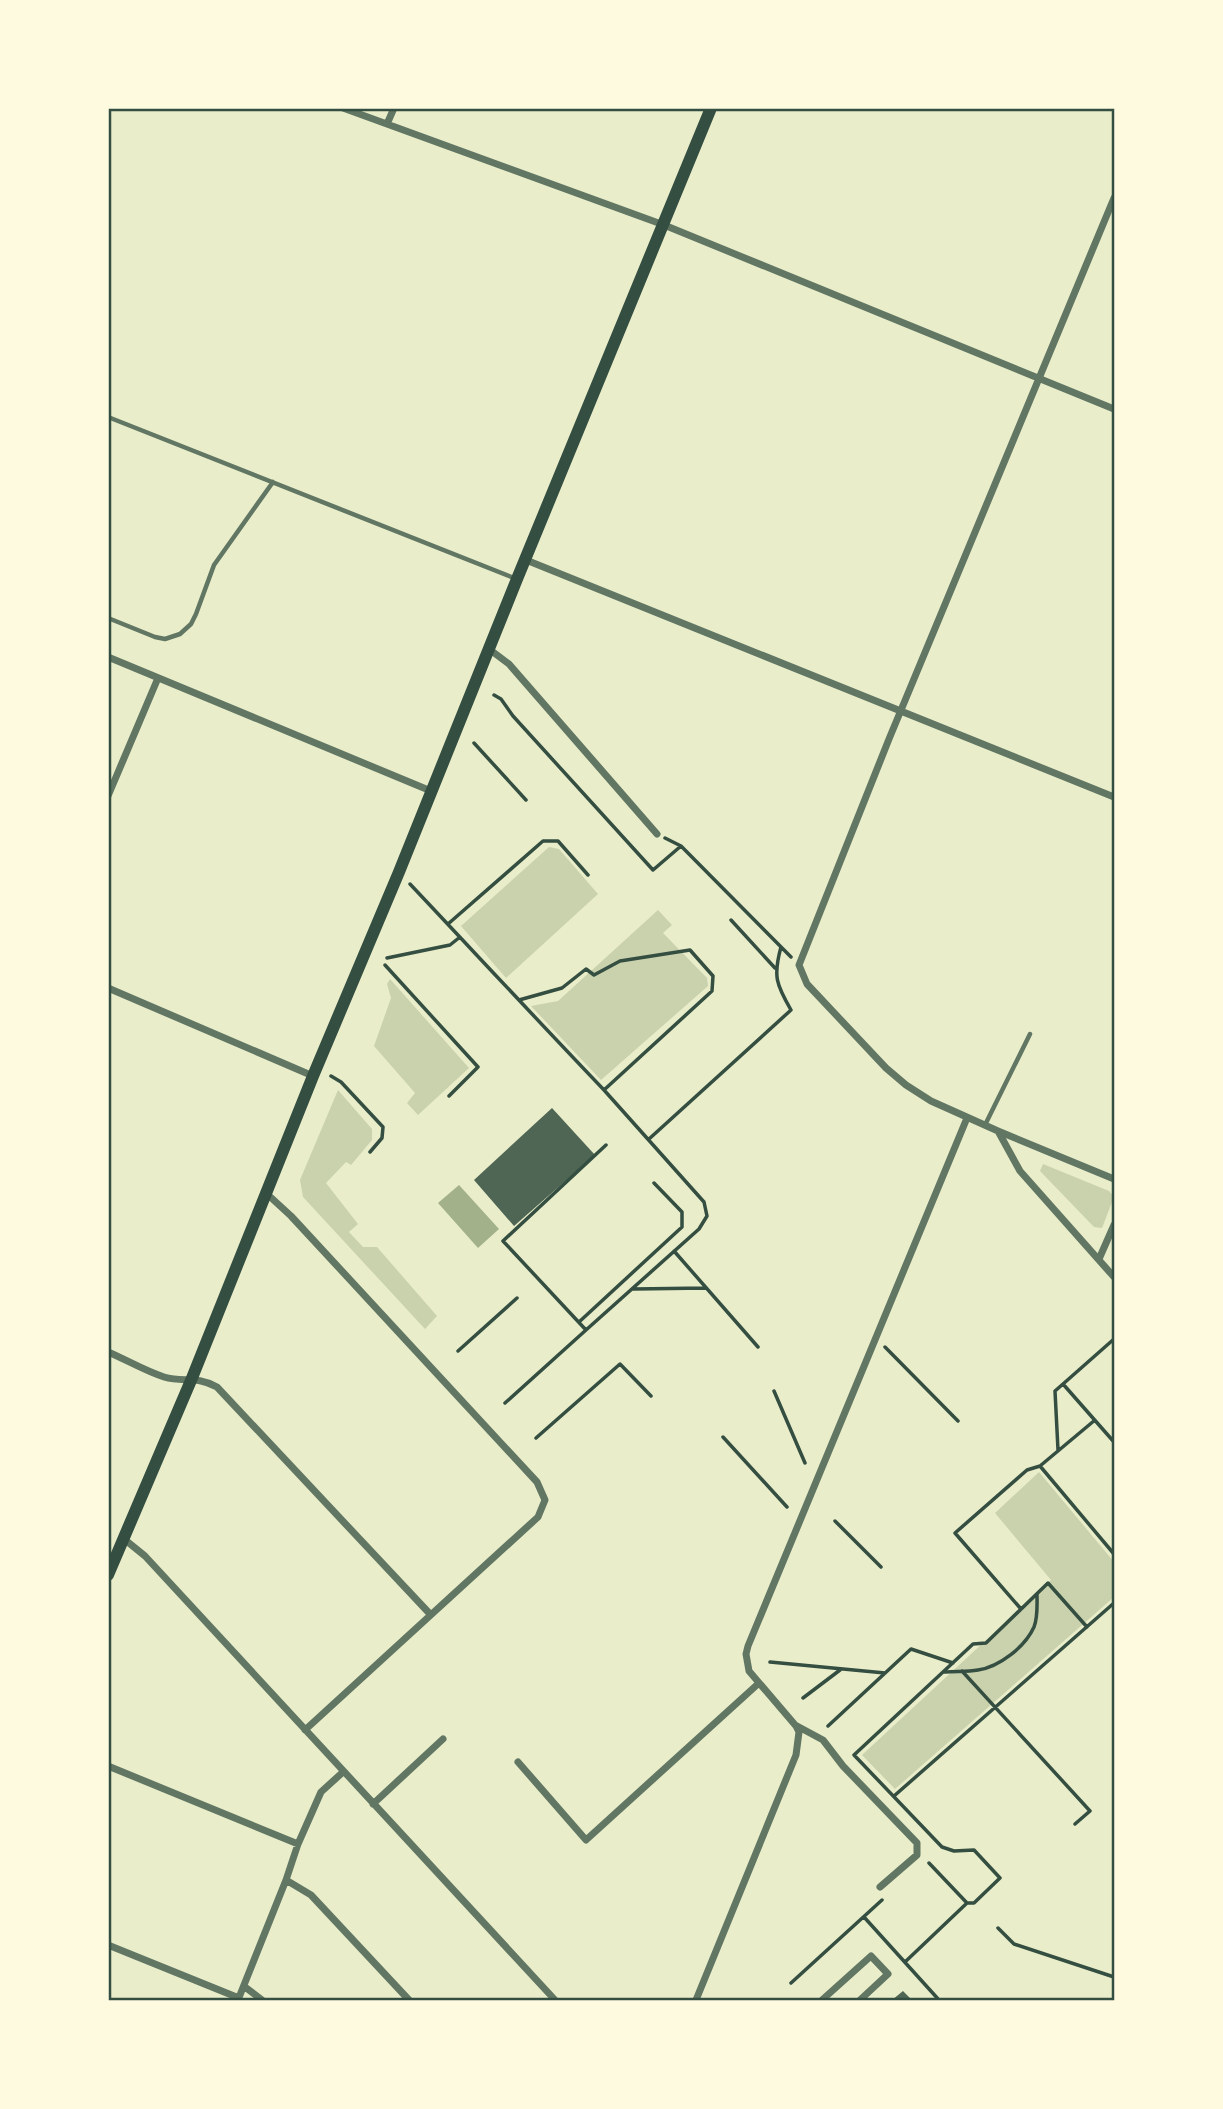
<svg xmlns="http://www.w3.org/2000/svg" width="1223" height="2109" viewBox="0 0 1223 2109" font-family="'Fira Sans Condensed',sans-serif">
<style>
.green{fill:#cad2ad}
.water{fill:#a3b18a}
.building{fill:#4f6655}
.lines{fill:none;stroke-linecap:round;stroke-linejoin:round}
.path{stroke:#344e41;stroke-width:3.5}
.service{stroke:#617663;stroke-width:4.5}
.minor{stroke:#617663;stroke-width:7}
.secondary{stroke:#344e41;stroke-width:12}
.neatline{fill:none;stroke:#344e41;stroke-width:2.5}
</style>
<rect width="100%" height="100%" fill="#e9edc9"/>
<path class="green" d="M549 847 559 849 598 894 506 978 461 926Z
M658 910 672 925 663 933 707 978 708 986 601 1080 531 1006 558 1001Z
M390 979 469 1068 418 1115 407 1103 415 1093 374 1046 391 998 387 984Z
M338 1090 372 1129V1140L351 1165 346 1162 326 1183 358 1224 349 1232 363 1247H377L437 1316 425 1329 303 1197 300 1180Z
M1043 1164 1109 1191 1114 1197 1102 1228 1094 1227 1040 1171Z
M1039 1472 1114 1562V1597L895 1789 862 1755 1051 1580 995 1513Z"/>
<path class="water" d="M459 1185 499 1229 478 1248 438 1203Z"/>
<path class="building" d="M552 1108 595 1155 514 1226 474 1180Z
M903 1991 912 2000H892Z"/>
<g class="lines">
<path class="path" d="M494 695 501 699 513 716 653 870 681 846
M474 743 526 800
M665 838 681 846 791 957
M410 884C475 953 539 1022 604 1090L712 991 713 976 690 950 620 961 594 975 586 969 562 988 519 1000
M731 920 775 968
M448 924 543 841H558L588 875
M387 958 450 945 460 937
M385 965 478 1067 449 1096
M331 1076 341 1082 383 1127 382 1138 370 1152
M604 1090 704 1202 707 1216 699 1229 586 1330 503 1241 606 1145
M649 1139 791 1010C776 984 773 976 781 947
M674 1251 758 1347
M634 1289 706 1288
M579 1322 682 1227V1212L654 1183
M1114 1339 1063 1384 1114 1442
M885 1347 958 1421
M458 1351 517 1298
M774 1391 805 1463
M505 1403 586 1330
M723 1437 787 1507
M536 1438 620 1364 651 1396
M1058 1450 1055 1391 1063 1384
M1040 1466 1114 1554
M835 1521 881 1567
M1021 1609 955 1533 1027 1470 1040 1466 1095 1420
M770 1662 885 1673
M962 1671 1090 1811 1075 1824
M945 1672C956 1671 967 1672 978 1670 999 1667 1025 1647 1034 1627 1038 1617 1037 1605 1037 1594
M803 1698 840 1670
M828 1726 911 1649 953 1663
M894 1796 1114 1603
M929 1863 967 1903
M864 1917 939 2000
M998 1928 1014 1944 1114 1977
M905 1962 967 1903H974L1000 1878 974 1850 954 1851 942 1847 854 1755 973 1644 986 1643 1048 1583 1087 1627
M791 1983 882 1900"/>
<path class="service" d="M108 417 514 578
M108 618 155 637 165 639 180 634 191 624 196 614 214 565 273 482
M985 1125 1030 1034"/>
<path class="minor" d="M343 108 664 225 1114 409
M387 124 394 108
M1114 198 889 739 799 965 807 984 886 1068 906 1085 931 1101 998 1131 1020 1171 1114 1277
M526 560 1114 797
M489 649 509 664 657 834
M108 657 431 791
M108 796 158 678
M108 988 313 1076
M998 1131 1114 1179
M266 1193 291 1216 537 1482 545 1500 538 1517 305 1730
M1099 1259 1114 1225
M108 1352C127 1360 145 1371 164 1377 184 1383 195 1375 217 1387L430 1614
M124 1539 145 1556 555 2000
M797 1726 823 1740 843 1766 917 1843V1855L880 1887
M518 1762 586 1840 759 1683
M108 1766 298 1844
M373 1804 443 1739
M286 1880 311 1895 409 2000
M108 1945 239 1998
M245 1987 262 2000
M238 2000 286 1880 298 1844 321 1792 343 1772
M696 2000 796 1755 799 1732 796 1726 749 1671 746 1654 748 1646 967 1118
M822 2000 871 1956 888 1974 860 2000"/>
<path class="secondary" d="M108 1575 192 1378 313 1076 399 872 517 579 711 108"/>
</g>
<rect width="1223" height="2109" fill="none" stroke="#fefae0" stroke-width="220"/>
<rect x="110" y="110" width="1003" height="1889" class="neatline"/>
</svg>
